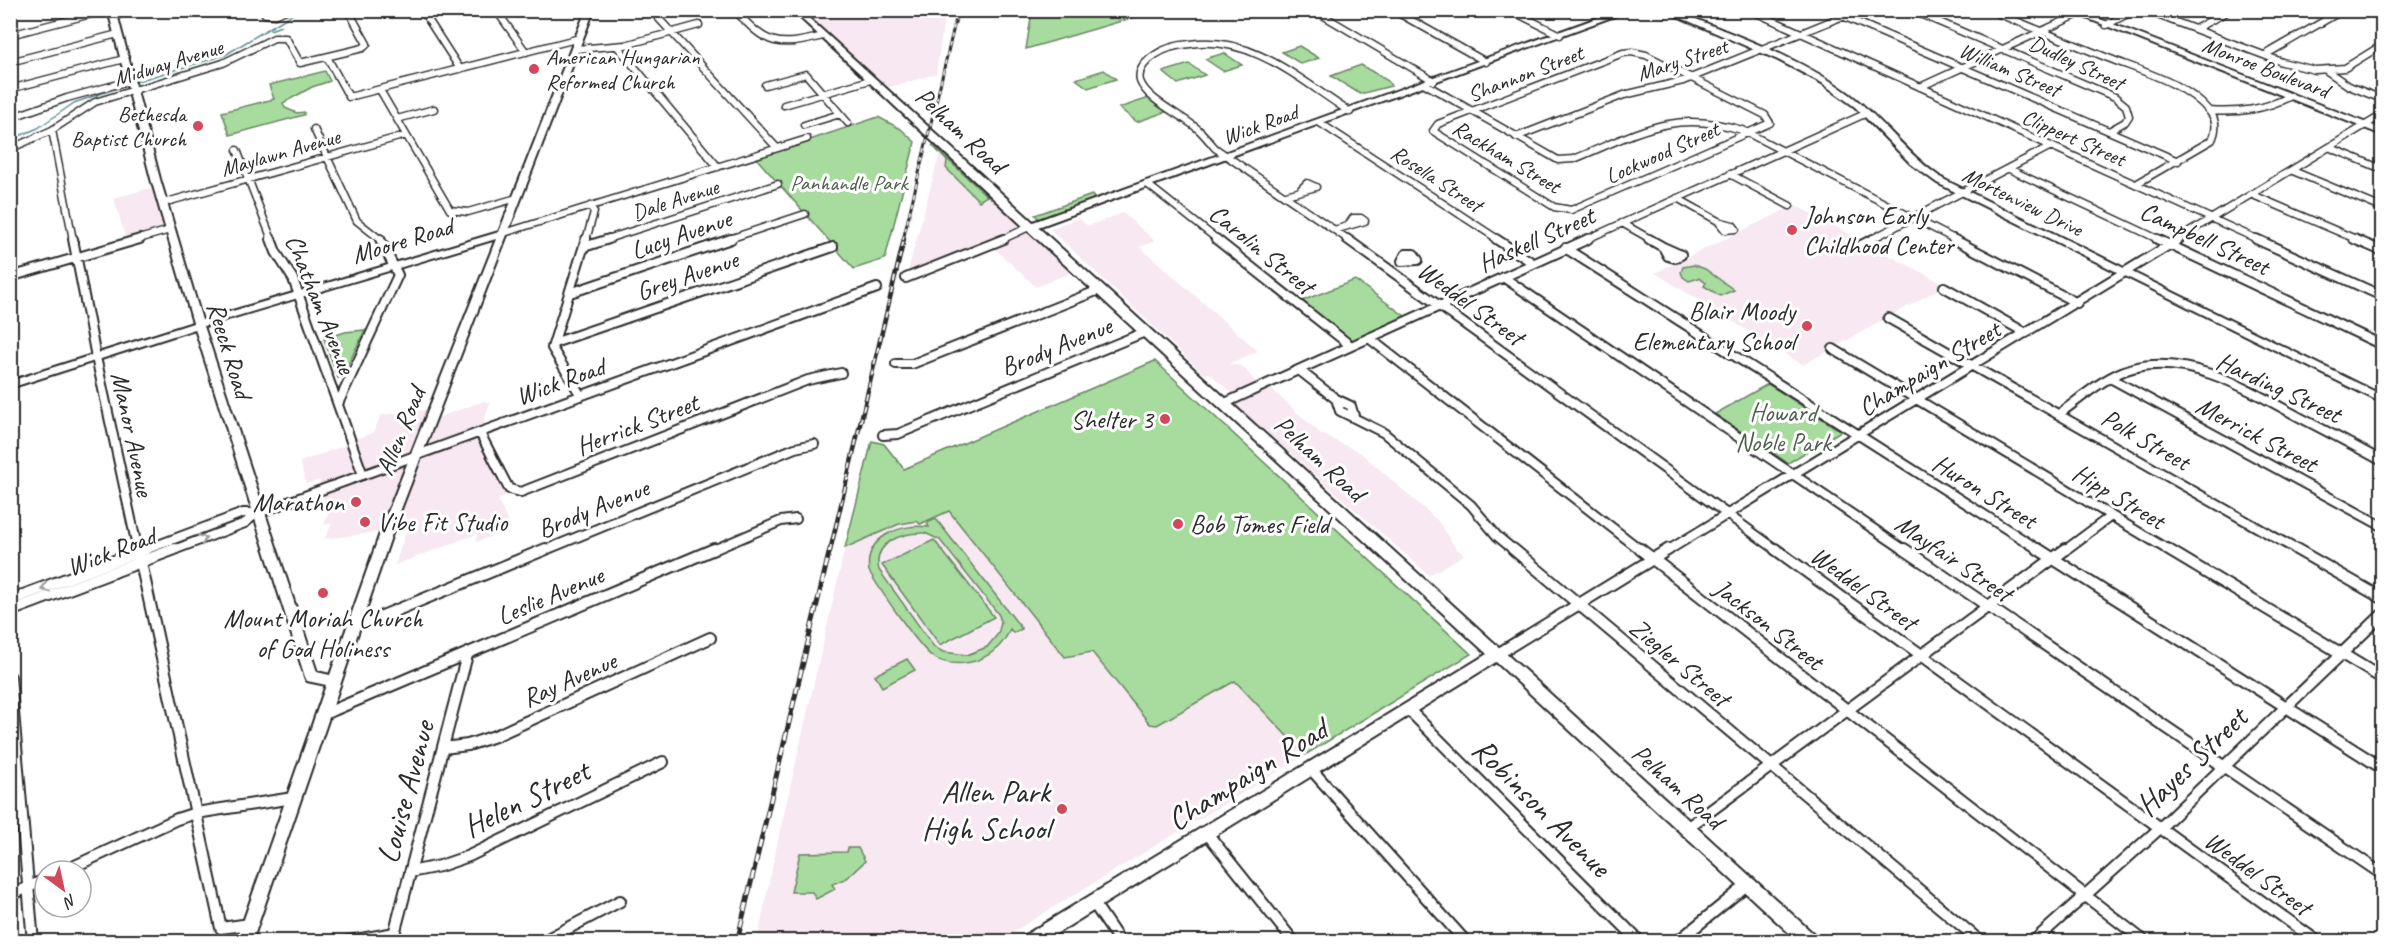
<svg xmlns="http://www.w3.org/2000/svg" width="2393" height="952" viewBox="0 0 2393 952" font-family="Caveat,sans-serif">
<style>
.built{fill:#f7e8f2}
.green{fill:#a7dc9e;stroke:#698464;stroke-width:1.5;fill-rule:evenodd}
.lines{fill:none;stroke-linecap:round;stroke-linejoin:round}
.stream{stroke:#5c8c92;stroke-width:1.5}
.street-far2-casing{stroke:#2b2b2b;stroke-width:9}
.street-far1-casing{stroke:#2b2b2b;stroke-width:12}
.street-casing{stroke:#2b2b2b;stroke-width:14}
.secondary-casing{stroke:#2b2b2b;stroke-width:4}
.street-far2{stroke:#fff;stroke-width:6}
.street-far1{stroke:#fff;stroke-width:8}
.street{stroke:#fff;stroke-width:10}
.secondary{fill:#fff;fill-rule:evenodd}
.rail-far2-casing{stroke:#2b2b2b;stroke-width:3}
.rail-far1-casing{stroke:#2b2b2b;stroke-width:4.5}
.rail-casing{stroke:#2b2b2b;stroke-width:5}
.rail-far2{stroke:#fff;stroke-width:1.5;stroke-dasharray:4.5;stroke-linecap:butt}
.rail-far1{stroke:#fff;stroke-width:2;stroke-dasharray:6;stroke-linecap:butt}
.rail{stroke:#fff;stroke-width:3;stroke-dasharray:8;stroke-linecap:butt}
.oneway{stroke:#a0a0a0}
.poi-dot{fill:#d1495b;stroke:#fff;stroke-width:2}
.labels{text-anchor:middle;stroke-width:6;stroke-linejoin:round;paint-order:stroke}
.far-poi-label{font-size:22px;fill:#2b2b2b;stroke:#fff;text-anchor:start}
.far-street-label{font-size:22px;fill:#2b2b2b;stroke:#fff}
.far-park-label{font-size:22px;fill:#50604e;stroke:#fff}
.street-label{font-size:26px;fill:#2b2b2b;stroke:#fff}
.poi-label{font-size:26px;fill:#2b2b2b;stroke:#fff;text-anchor:start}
.park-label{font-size:26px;fill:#50604e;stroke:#fff}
.near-street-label{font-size:32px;fill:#2b2b2b;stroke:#fff}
.near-poi-label{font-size:32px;fill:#2b2b2b;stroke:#fff;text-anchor:end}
</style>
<rect width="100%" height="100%" fill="#fff"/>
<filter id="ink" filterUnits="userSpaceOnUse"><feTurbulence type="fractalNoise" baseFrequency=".0167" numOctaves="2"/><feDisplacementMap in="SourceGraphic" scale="12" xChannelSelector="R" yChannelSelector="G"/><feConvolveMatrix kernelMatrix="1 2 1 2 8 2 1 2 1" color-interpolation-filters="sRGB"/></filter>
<g filter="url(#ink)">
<path class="built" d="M795 11H945L936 74 887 88 868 79Z
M942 145 1077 270 1036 287 991 245 906 278Z
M158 186 170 230 127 243 114 198Z
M1795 205 1890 256 1946 285 1803 365 1655 273Z
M1123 213 1155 241 1140 247 1258 351 1228 364 1242 366 1257 383 1233 394 1209 373 1204 374 1050 229 1078 218 1088 226Z
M1270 388 1321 434 1361 453 1438 521 1454 546 1464 555 1429 575 1236 405Z
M484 401 490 403 480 433 512 491 498 500 511 529 476 542 477 534 395 565 407 528 325 539 332 523 324 525 329 512 319 480 306 484 300 462 351 443V440L373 433 381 415 434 409 431 420Z
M949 511 1065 657 1092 652 1150 724 1157 725 1235 681 1305 755 998 941 757 942 776 849 845 548 899 524 917 521 920 524Z"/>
<path class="green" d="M1038 11V10L1156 11 1026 49 1032 12Z
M1299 46 1319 58 1301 64 1282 52Z
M1224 53 1242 65 1223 71 1205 59Z
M1189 64 1205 75 1178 84 1163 72Z
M1361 65 1388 81 1391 86 1360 94 1331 76Z
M1104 70 1116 79 1088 88 1076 79Z
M325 71 330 81 312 87 283 103 285 108 297 113 304 112V115L230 135 222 112 274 99 269 85Z
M1149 98 1168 111 1137 122 1119 108Z
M878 117 901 129 915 142 885 259 854 269 756 158Z
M932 145 987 196 979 201 946 168 947 161Z
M1092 195 1094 198 1091 201 1040 220 1035 215Z
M1694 265 1705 269 1734 290 1720 296 1704 286 1706 283 1699 278 1689 281 1683 277 1681 272 1683 267Z
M1355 280 1405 316 1406 318 1351 342 1299 302Z
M365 330 342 377 338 378 324 339 345 332Z
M1155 361 1471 654 1305 755 1235 681 1157 725 1150 724 1092 652 1065 657 949 511 920 524 917 521 899 524 845 548 872 441 884 444 904 469Z
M1768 384 1841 431 1788 463 1715 414Z
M936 519 1022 629 1013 633 1010 629C1004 644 993 654 978 660 964 665 945 665 933 657 920 649 878 587 869 571 864 537 900 523 929 527L927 523ZM925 533 940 540 999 615 1001 623 998 634 987 647 967 655 943 652 934 647 879 570C872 542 903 532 925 533Z
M934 540 994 617 940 645 882 565Z
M907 659 915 670 882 687 875 675Z
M848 848H858L865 861 847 878 832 884 835 889 816 899 812 892H791L800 853 847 852Z"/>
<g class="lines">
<path class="stream" d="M270 30 281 26
M134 82 225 55 299 10
M10 140 38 128 74 103 120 87"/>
<g class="street-far2-casing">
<path id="street-far2" d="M263 10 265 14 275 15 286 10
M422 10 460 69
M496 10 526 52
M651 10 777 148
M735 10C766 45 777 48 823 36
M1314 10 1434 81
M1393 10 1486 62
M1510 10 1560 35
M1750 10 2259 240
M1829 10 2178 161
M1911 10 2115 97 2126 106 2129 116 2125 122 2109 131
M1989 10C2029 26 2068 42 2108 58 2141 71 2186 83 2209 111 2217 120 2217 129 2212 140L2136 184
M2144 10 2282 62 2315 70 2345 68 2382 45
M2106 25 2135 10
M2195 29 2230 10
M10 35 107 10
M617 46 718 167
M576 49 625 45 699 25
M1632 52 1646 55 1765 115 1770 123 1571 210 1554 207 1433 131 1438 124 1623 53Z
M2265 55 2343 10
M327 57 349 97 580 38
M10 62 118 34
M2327 71 2349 86 2382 99
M1425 84 1558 160 1574 159C1638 133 1671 109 1742 130L1956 240
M765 85 806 74 848 123
M1920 87 2079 14
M10 89 124 59
M380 90 450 210 468 212 517 198
M784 105 870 80
M2209 111C2239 113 2264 110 2291 96
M10 118 67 98 129 81
M397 119 434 109
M1320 123 1499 240
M804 125 840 114
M314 129 357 221 381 240
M52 130 73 240
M1516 137 1624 95 1683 81 1858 10
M2331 148 2382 169
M10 149 52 130 95 102 223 63 274 38H286L300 63 363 48 367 44 348 10
M237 150 272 240
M2009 169 2160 240
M2293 171 2382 208
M1730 174 1790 206
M1147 184 1218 240
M1286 195 1316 187 1307 183 1301 189
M2253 195 2358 240
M1677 198 1718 221
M163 203 406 135
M1718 221 1733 225 1736 229 1725 230Z
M1622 223 1652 240
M1334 230 1365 221 1361 218H1353L1349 224
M504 233 807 139
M135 240 170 230
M586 240 594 212 590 206
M604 240 778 184
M726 240 805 214
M1001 240 1029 227
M1349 240 1215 148C1210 142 1205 136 1200 131 1185 116 1147 101 1140 81 1137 69 1146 61 1155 55 1165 48 1177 45 1190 44 1252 35 1300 80 1350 112
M1585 240 1867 113
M1870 240 2051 146
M2176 240 2382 115"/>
</g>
<g class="street-far1-casing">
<path id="street-far1" d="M73 239 96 357 138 551
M271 239 276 252 293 279 363 475
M1216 239 1351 346
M1347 239 1778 551
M1496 239 1533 263
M1649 239 1663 247
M1953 239 2077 303
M2157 239 2382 345
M2256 239 2382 296
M2354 239 2382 251
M1861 245 1873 239
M584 247 609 239
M1663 247 1681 255 1675 258 1668 256Z
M1565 248 2041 551
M1406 254H1414L1418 260 1402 261Z
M10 277 140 239
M1503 277 1906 551
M906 278 1004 239
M1944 287 2026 333
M570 293 731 239
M1888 318 2299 551
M1369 338 1642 551
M554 343 833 247
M1833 349 2170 551
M896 364H912L1099 290
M1299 370 1336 399 1351 406 1354 416
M2112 379 2382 526
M581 396 552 348 586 239
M1336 399 1340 411 1384 433 1471 505 1497 536 1515 551
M338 404 398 275 380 239
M1223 404 1588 239
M2059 414C2081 398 2106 375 2133 368 2191 353 2252 392 2301 418 2328 432 2355 446 2382 461
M480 433 509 489 521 492 808 380 841 373
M883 435 898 434 1145 332
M142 551 243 513H258L877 288
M171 551 245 523 257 513
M543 551 795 448 814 444
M711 551 781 521 796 519
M1667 551 2179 239
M2064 551 2111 516"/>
</g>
<g class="street-casing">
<path id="street" d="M138 549 221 928 250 924
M1513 549 1981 942
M1640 549 2145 942
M1775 549 2318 942
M1904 549 2382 874
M2038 549 2382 768
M2167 549 2382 678
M2296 549 2382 598
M10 600 146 549
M10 611 175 549
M354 623 375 619 546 549
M1496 655 1669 549
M10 677 33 942
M1408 709 1640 942
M322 715 714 549
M443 748 468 745 495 736 710 638
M1311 769 1466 942
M1687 828 2066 549
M1206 832 1294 942
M64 871 177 819 196 813 293 798
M410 872 440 866 469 856 663 762
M10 895 45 880
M1093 902 1120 942
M344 942 395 933
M392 942 467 655
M542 942 620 901
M1677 942 1748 884
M2033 942 2160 828 2382 615"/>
</g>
<g class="secondary-casing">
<path id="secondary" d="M108 10H116L160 179 202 320 499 232 586 10H594L396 522 252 942H236L326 685 307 681 305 677 195 329 10 388V381L193 323 151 179ZM496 239 384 522 330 675 317 672 204 326Z
M792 10H800L1033 222 1619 10H1631L1038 227 1817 937 1819 942H1799L1496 662 1043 942H1020L1022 937 1487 654 1026 229Z
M1663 10H1674C1733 35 1796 55 1848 93 1883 119 1907 155 1943 179L2382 395V403L1937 183 1911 164 1855 107 1822 83 1778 60Z
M2066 10H2077L2382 129V135Z"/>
</g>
<use href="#street-far2" class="street-far2"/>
<use href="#street-far1" class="street-far1"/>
<use href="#street" class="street"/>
<use href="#secondary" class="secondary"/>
<g class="rail-far2-casing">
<path id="rail-far2" d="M903 240 958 10"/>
</g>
<g class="rail-far1-casing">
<path id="rail-far1" d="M830 551 904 239"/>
</g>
<g class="rail-casing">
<path id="rail" d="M737 942 830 549"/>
</g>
<use href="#rail-far2" class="rail-far2"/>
<use href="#rail-far1" class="rail-far1"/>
<use href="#rail" class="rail"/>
</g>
<defs><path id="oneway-chevron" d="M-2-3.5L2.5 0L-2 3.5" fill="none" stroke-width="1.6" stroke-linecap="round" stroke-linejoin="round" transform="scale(1.5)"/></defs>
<g class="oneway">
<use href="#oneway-chevron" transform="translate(203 539) rotate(-21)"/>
<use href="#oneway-chevron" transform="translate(45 588) rotate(160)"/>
</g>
</g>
<g class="poi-dot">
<circle cx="534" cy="69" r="6"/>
<circle cx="198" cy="126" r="6"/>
<circle cx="1792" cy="230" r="6"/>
<circle cx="1807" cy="326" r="6"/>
<circle cx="1165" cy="419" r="6"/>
<circle cx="356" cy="502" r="6"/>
<circle cx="365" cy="522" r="6"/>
<circle cx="1178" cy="524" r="6"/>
<circle cx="323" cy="593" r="6"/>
<circle cx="1062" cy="809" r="6"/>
</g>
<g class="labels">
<g class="far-poi-label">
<text x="546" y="64">American Hungarian<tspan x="546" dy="25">Reformed Church</tspan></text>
<text x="186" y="121" text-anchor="end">Bethesda<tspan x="186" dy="25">Baptist Church</tspan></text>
</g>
<g class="far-street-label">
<text transform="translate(1682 59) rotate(-18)" y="8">Mary Street</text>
<text transform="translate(168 62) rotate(-17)" y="8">Midway Avenue</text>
<text transform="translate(2077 62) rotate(25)" y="8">Dudley Street</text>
<text transform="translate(2266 67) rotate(21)" y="8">Monroe Boulevard</text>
<text transform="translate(2010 69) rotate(23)" y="8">William Street</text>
<text transform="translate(1525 73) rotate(-21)" y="8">Shannon Street</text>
<text transform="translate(1260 124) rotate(-20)" y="8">Wick Road</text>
<text transform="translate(2074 137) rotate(24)" y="8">Clippert Street</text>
<text transform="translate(280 152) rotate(-16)" y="8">Maylawn Avenue</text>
<text transform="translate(1662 152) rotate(-24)" y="8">Lockwood Street</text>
<text transform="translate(1507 156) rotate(31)" y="8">Rackham Street</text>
<text transform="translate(1437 178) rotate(33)" y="8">Rosella Street</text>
<text transform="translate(675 199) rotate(-18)" y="8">Dale Avenue</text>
<text transform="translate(2023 201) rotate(26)" y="8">Mortenview Drive</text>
</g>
<g class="far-park-label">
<text x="849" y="190">Panhandle Park</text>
</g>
<g class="street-label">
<text transform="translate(961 130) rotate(43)" y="9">Pelham Road</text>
<text transform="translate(681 234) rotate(-19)" y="9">Lucy Avenue</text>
<text transform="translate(2205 238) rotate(25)" y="9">Campbell Street</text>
<text transform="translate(1536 239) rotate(-24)" y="9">Haskell Street</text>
<text transform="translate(402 240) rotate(-17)" y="9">Moore Road</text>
<text transform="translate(1262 249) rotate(39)" y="9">Carolin Street</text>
<text transform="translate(687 275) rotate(-19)" y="9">Grey Avenue</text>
<text transform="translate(1471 303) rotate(36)" y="9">Weddel Street</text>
<text transform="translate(321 304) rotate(68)" y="9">Chatham Avenue</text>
<text transform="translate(1056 346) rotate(-22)" y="9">Brody Avenue</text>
<text transform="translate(230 350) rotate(73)" y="9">Reeck Road</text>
<text transform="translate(1929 368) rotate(-31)" y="9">Champaign Street</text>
<text transform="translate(560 381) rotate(-20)" y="9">Wick Road</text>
<text transform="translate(2279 387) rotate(25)" y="9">Harding Street</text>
<text transform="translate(637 424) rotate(-21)" y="9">Herrick Street</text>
<text transform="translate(400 431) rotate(-68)" y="9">Allen Road</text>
<text transform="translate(133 434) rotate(78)" y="9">Manor Avenue</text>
<text transform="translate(2257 434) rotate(28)" y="9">Merrick Street</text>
<text transform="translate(2146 439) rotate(30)" y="9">Polk Street</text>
<text transform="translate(1320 458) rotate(43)" y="9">Pelham Road</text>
<text transform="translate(1985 491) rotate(32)" y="9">Huron Street</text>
<text transform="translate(2119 496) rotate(31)" y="9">Hipp Street</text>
<text transform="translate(593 508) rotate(-22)" y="9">Brody Avenue</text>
<text transform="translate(111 551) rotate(-21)" y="9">Wick Road</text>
<text transform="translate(1954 558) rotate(34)" y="9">Mayfair Street</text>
<text transform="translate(1864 588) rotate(36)" y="9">Weddel Street</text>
<text transform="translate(550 595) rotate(-23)" y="9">Leslie Avenue</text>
<text transform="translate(1769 624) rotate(38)" y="9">Jackson Street</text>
<text transform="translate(1680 662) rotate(40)" y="9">Ziegler Street</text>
<text transform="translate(569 679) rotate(-24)" y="9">Ray Avenue</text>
<text transform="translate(1678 786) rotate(42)" y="9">Pelham Road</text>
<text transform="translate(2258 873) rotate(36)" y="9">Weddel Street</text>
</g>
<g class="poi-label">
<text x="1804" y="224">Johnson Early<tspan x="1804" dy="30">Childhood Center</tspan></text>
<text x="1795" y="320" text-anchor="end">Blair Moody<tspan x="1795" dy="30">Elementary School</tspan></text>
<text x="1153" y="428" text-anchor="end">Shelter 3</text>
<text x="344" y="511" text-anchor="end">Marathon</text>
<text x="377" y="531">Vibe Fit Studio</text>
<text x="1190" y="533">Bob Tomes Field</text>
<text x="323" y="627" text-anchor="middle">Mount Moriah Church<tspan x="323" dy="30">of God Holiness</tspan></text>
</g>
<g class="park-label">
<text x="1783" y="421">Howard<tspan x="1783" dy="30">Noble Park</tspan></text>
</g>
<g class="near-street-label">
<text transform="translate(2191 761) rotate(-44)" y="11">Hayes Street</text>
<text transform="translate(1247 774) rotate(-32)" y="11">Champaign Road</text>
<text transform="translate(405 792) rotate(-75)" y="11">Louise Avenue</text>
<text transform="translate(526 798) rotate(-26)" y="11">Helen Street</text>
<text transform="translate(1542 807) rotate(45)" y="11">Robinson Avenue</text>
</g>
<g class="near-poi-label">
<text x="1050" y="802">Allen Park<tspan x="1050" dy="37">High School</tspan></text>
</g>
</g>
<rect width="2393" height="952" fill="none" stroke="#fff" stroke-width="36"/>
<rect x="18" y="18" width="2357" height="916" fill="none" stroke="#2b2b2b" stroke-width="2" filter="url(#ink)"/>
<g transform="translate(63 889) rotate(147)"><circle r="28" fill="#ffffff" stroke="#aaaaaa" stroke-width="1.5"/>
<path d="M0-4.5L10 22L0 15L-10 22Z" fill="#d1495b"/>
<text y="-9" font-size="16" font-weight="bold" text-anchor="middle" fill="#2b2b2b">N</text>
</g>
</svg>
